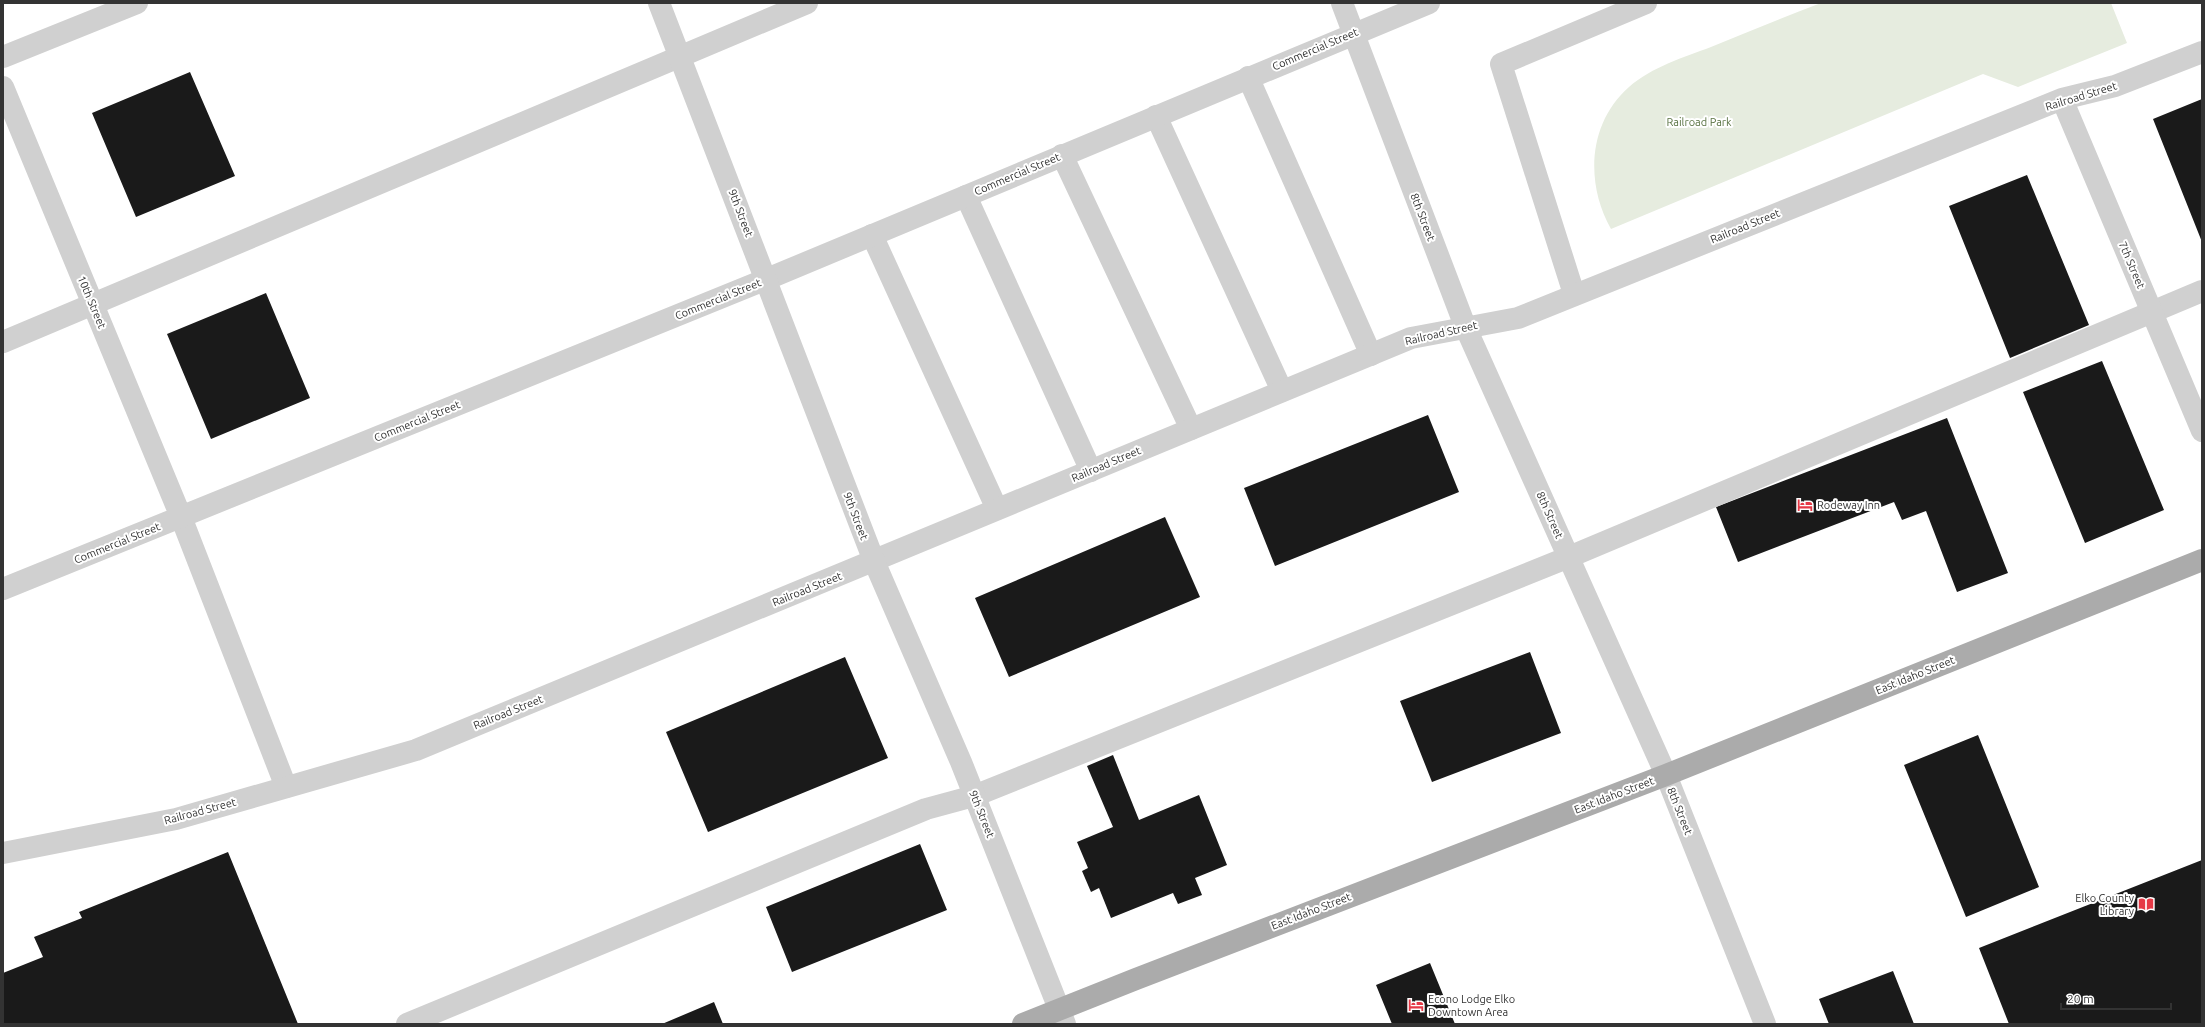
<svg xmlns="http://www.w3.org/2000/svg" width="2205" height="1027" viewBox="0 0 2205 1027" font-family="Ubuntu,sans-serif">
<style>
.green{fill:#e6ecdf}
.building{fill:#1a1a1a}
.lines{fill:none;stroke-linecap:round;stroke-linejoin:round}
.service{stroke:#d0d0d0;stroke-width:22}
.minor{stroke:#d0d0d0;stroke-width:22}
.tertiary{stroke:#d0d0d0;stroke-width:22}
.primary{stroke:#ababab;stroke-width:22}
.labels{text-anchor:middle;stroke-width:4;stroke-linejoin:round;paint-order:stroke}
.street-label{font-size:11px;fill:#333;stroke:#fff}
.park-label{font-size:11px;fill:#56703f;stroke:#fff}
.poi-label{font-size:11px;fill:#333;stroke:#fff;text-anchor:start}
</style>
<rect width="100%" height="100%" fill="#fff"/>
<path class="green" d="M1821 3H2111L2127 43 2018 87 1983 74 1611 229C1585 183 1588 123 1629 87 1652 67 1684 57 1711 47 1747 32 1784 17 1821 3Z"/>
<path class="building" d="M190 72 235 176 136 217 92 113Z
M2202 99V242L2153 119Z
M2027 175 2089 325 2010 358 1949 206Z
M266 293 310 398 211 439 167 334Z
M2102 361 2164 510 2085 543 2023 392Z
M1428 415 1459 492 1275 566 1244 488Z
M1947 418 2008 573 1957 592 1926 511 1902 520 1894 502 1738 562 1716 507Z
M1165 517 1200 597 1009 677 975 598Z
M1530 652 1561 733 1432 782 1400 701Z
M845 657 888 758 708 832 666 732Z
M1978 735 2039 887 1966 917 1904 765Z
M1113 755 1139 820 1199 795 1227 865 1195 878 1202 895 1178 904 1173 893 1111 918 1099 888 1091 892 1082 871 1088 868 1077 842 1113 827 1087 766Z
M920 844 947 910 792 972 766 907Z
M228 852 298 1024H3V973L43 957 34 937 82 918 79 912Z
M2202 860V1024H2009L1979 948Z
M1430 963 1455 1024H1392L1376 985Z
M1893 971 1914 1024H1829L1819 999Z
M714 1002 723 1024H662Z"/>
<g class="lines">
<path class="service" d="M1248 77 1371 355
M1156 116 1282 391
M1062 155 1191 429
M966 196 1091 471
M872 235 997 509
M1574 294 1501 64 1646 3
M3 342 807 3
M181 517 286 787
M407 1024 926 809 974 796 1569 557 2202 291"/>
<path class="minor" d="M1342 3 1465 326 1666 775 1765 1024
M3 87 181 517
M2062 99 2202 431
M3 589 767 279 1429 3
M3 853 176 819 416 750 1411 338 1518 318 2062 99 2115 86 2202 52"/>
<path class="tertiary" d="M659 3 874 561 961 762 1065 1024
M3 57 137 3"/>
<path class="primary" d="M1023 1024 1136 979 1666 775 2202 560"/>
</g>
<defs>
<g id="hotel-bare" transform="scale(1.2)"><path d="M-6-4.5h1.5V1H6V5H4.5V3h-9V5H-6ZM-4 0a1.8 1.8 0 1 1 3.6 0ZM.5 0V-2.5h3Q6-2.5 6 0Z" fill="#e63946" stroke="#fff" stroke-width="2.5" paint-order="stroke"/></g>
<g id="library-bare" transform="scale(1.2)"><path d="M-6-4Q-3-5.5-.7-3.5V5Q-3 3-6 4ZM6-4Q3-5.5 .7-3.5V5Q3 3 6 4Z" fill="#e63946" stroke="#fff" stroke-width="2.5" paint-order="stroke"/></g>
</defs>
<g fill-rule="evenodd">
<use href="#hotel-bare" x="1805" y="505"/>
<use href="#library-bare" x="2146" y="904"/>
<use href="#hotel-bare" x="1416" y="1005"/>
</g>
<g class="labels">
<g class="street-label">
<text transform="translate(1315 49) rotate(-23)" y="4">Commercial Street</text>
<text transform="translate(2081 96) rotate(-17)" y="4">Railroad Street</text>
<text transform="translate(1017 174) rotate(-23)" y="4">Commercial Street</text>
<text transform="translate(741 213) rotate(69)" y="4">9th Street</text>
<text transform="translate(1423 217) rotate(69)" y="4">8th Street</text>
<text transform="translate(1745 226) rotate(-22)" y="4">Railroad Street</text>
<text transform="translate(2132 265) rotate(67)" y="4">7th Street</text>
<text transform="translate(718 299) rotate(-22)" y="4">Commercial Street</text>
<text transform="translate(92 302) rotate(67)" y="4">10th Street</text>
<text transform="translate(1441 333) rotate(-13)" y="4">Railroad Street</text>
<text transform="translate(417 421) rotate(-22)" y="4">Commercial Street</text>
<text transform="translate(1106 464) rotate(-23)" y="4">Railroad Street</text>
<text transform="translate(1550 515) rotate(66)" y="4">8th Street</text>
<text transform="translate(856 516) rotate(69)" y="4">9th Street</text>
<text transform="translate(117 543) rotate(-22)" y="4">Commercial Street</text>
<text transform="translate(807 589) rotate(-22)" y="4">Railroad Street</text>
<text transform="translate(1915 675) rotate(-22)" y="4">East Idaho Street</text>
<text transform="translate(508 712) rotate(-22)" y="4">Railroad Street</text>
<text transform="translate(1614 795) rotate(-21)" y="4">East Idaho Street</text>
<text transform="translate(200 811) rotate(-15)" y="4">Railroad Street</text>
<text transform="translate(1680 811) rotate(68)" y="4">8th Street</text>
<text transform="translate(982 814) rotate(68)" y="4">9th Street</text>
<text transform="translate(1311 911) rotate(-21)" y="4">East Idaho Street</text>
</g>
<g class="park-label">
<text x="1699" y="126">Railroad Park</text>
</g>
<g class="poi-label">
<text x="1817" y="509">Rodeway Inn</text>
<text x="2134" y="902" text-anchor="end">Elko County<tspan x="2134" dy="13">Library</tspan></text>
<text x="1428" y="1003">Econo Lodge Elko<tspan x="1428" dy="13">Downtown Area</tspan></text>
</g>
</g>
<rect width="2205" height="1027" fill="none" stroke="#333333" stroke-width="8"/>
<path d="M2061 1003v6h110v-6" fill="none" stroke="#333333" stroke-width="2"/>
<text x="2067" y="1003" font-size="12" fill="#333333" stroke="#ffffff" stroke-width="3" paint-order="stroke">20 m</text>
</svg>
